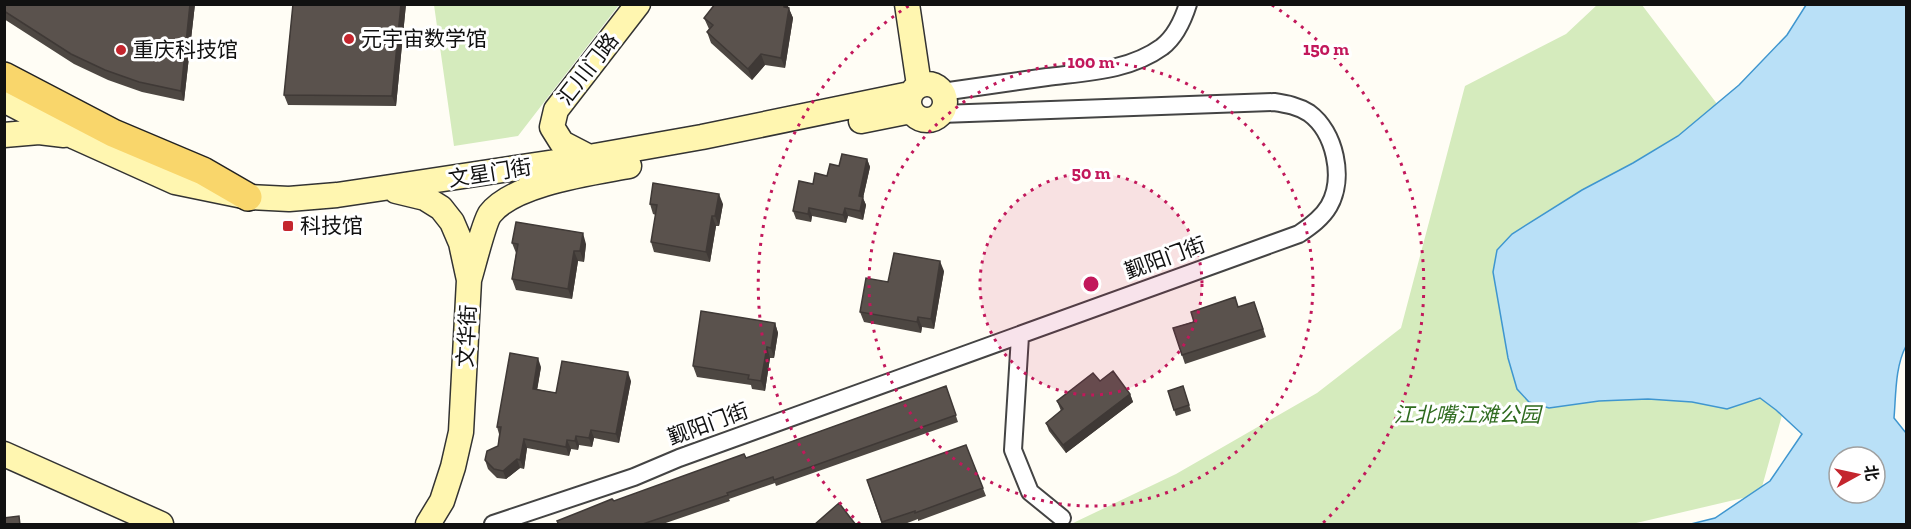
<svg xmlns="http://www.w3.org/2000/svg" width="1911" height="529" viewBox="0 0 1911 529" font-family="'Zilla Slab','Noto Sans SC',serif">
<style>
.green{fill:#d5ebbd}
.water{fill:#b9e0f7;stroke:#3f96cf;stroke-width:1.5;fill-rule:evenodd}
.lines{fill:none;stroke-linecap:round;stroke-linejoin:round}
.street-casing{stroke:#444;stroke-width:20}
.secondary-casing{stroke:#333;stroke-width:27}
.primary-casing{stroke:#222;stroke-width:30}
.street{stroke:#fff;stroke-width:16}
.secondary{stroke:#fff6b0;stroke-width:24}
.primary{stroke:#f9d66b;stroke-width:27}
.wall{fill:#4d4742}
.shaded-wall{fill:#3f3936}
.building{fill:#5a524d;stroke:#3f3936;stroke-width:1.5}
.ring{fill:none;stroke:#c2185b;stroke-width:3;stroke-dasharray:3 6}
.poi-dot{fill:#c4262e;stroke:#fff;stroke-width:2}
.labels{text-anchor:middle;stroke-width:6;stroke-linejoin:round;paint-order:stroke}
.poi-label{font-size:21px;fill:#111;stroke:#fff;text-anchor:start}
.street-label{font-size:21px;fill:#111;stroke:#fff}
.park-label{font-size:21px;font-style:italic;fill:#2f6b1f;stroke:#fff}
.centre{fill:#c2185b;stroke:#fff;stroke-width:3}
.ring-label{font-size:18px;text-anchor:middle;font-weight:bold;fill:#c2185b;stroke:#fff;stroke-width:6;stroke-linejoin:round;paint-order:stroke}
</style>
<rect width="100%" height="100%" fill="#fffdf5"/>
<path class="green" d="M434 5V4L619 5 518 136 454 146Z
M1597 5H1642L1730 121 1789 390 1760 494 1632 524H1071L1176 474 1317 393 1401 328 1465 86 1566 34Z"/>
<path class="water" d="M1806 5H1906V346C1895 367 1896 395 1894 418L1906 433V524H1691L1715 518 1770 481 1802 434 1776 410 1760 398 1727 409 1692 402 1648 399 1599 401 1549 408 1529 402 1517 389 1508 358 1493 272 1497 250 1512 234 1582 190 1633 163 1678 136 1739 85 1787 35ZM1839 457H1875V493H1839Z"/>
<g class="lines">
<g class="street-casing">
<path id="street" d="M942 92C977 87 1012 82 1047 77 1086 72 1129 71 1162 47 1175 37 1183 20 1188 4
M1020 336 1013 450 1030 492 1062 518
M493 524 634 477 679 458 1299 234C1311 226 1322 218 1329 206 1345 178 1335 132 1309 113 1298 106 1287 104 1274 102L941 114"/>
</g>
<g class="secondary-casing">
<path id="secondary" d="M907 4 919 85
M909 102a18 18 0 1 1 36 0a18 18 0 1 1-36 0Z
M4 100 75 137 175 182 248 197 289 199 337 195 384 188 589 157 702 137 910 94
M861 121 911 111
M4 135 39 132 64 135
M589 157 562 143 552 127 556 110 638 4
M396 191 425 198 441 208 452 222 461 243 469 280 461 432 453 467 442 501 428 524
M469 280C473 267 484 222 490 214 514 183 592 173 629 166
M4 454 161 524"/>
</g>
<g class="primary-casing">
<path id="primary" d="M4 76 113 133 203 171 248 197"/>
</g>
<use href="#street" class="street"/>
<use href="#secondary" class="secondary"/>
<use href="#primary" class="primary"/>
</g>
<path class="wall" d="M4 4H195L184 101 142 92 108 80 74 64 4 19Z
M293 4H406L396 106 288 105 284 95Z
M787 4 793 18 785 68 765 65 752 80 711 43 707 32 709 29 704 18Z
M867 159 870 167 863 198 866 205 863 220 848 216 846 223 812 216 811 222 796 219 793 211 813 184 827 176 839 166Z
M650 204H723L719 226H716L710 262 654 252 651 242 656 215 653 214Z
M512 243 586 244 584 262 578 261 572 299 516 290 512 279 516 253Z
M944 271 934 329 922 327 921 333 864 322 860 312 888 282Z
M1254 302 1266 337 1185 364 1173 328Z
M775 323 778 333 774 358H770L765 391 752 389 751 385 697 377 693 366Z
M541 367 537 389 556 393 631 381 619 443 594 438 592 447 579 445 578 450 571 449 569 456 527 448 524 469 520 468 506 479 497 478 488 469 485 460 498 446 499 434 497 427Z
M1100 381 1130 394 1133 402 1066 453 1049 431 1046 423 1061 411 1057 401Z
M946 386 958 422 776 486 775 483 729 499 730 501 660 525H559L614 501 746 458Z
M1183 386 1191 411 1176 416 1168 391Z
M966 445 986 496 918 521V519L902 525H882L867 480Z"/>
<path class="shaded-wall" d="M190 4H195L184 101 181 91Z
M401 4H406L396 106 392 96Z
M784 4H787L793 18 785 68 781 58Z
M761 54 765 65 752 80 748 69Z
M867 159 870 167 863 198 866 205 863 220 860 211 859 196Z
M719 194 723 204 719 226 715 216Z
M809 208 812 216 811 222 808 214Z
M845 208 848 216 846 223 843 215Z
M712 216 716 226 710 262 706 252Z
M583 233 586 244 584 262 580 251Z
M574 251 578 261 572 299 568 289Z
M940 261 944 271 934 329 931 319Z
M918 317 922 327 921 333 917 322Z
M775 323 778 333 774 358 771 348Z
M767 347 770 358 765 391 761 381Z
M538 358 541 367 536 397 533 389Z
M628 372 631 381 619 443 616 434Z
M1130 394 1133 402 1066 453 1063 445Z
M591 430 594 438 592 447 589 438Z
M576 436 579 445 578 450 575 441Z
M524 439 527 448 524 469 520 460Z
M567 440 571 449 569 456 566 447Z
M517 459 520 468 506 479 503 471Z"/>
<path class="building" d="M4 4H190L181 91 139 82 105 70 71 54 4 11Z
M293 4H401L392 96 284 95Z
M715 4H784V7L789 8 781 58 761 54 748 69 707 32 713 25 704 18Z
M842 154 867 159 859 196 863 197 860 211 845 208 843 215 809 208 808 214 793 211 799 181 813 184 815 173 827 176 830 164 839 166Z
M653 183 719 194 715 216H712L706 252 651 242 657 205 650 204Z
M516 222 583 233 580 251H574L568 289 512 279 518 244 512 243Z
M894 253 940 261 931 319 918 317 917 322 860 312 866 278 888 282Z
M1235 297 1238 307 1254 302 1263 329 1182 355 1173 328 1194 322 1191 312Z
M701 311 775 323 771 348 767 347 761 381 748 379 749 375 693 366Z
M510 353 538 358 533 389 556 393 562 361 628 372 616 434 591 430 589 438 576 436 575 441 567 440 566 447 524 439 520 460 517 459 503 471 494 469 485 460 487 451 498 446 501 427H497Z
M1113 371 1130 394 1063 445 1046 423 1063 409 1057 401 1093 373 1100 381Z
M946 386 956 415 774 480 773 477 727 493 728 495 640 525H559L557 521 612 499 614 501 744 454 746 458Z
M1183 386 1189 405 1174 410 1168 391Z
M966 445 983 488 915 513V511L882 522 867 480Z
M839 503 856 525H814Z
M19 516 20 525H4V518Z"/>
<circle cx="1091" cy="284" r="111" fill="#c2185b" fill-opacity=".12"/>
<g class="ring">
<circle cx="1091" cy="284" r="111"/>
<circle cx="1091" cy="284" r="222"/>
<path d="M860 524A333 333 0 0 1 910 5M1272 5A333 333 0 0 1 1322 524"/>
</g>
<g class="poi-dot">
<circle cx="349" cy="39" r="6"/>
<circle cx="121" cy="50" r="6"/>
<rect x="282" y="220" width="12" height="12" rx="3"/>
</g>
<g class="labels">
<g class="poi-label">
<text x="361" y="46">元宇宙数学馆</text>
<text x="133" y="57">重庆科技馆</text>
<text x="300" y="233">科技馆</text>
</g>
<g class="street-label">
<text transform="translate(588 69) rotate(-52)" y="7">汇川门路</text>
<text transform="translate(490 173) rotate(-9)" y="7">文星门街</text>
<text transform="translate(1165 258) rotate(-20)" y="7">觐阳门街</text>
<text transform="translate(467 336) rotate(-87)" y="7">文华街</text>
<text transform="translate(708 424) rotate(-20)" y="7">觐阳门街</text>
</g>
<g class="park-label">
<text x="1467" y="422">江北嘴江滩公园</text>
</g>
</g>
<circle cx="1091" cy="284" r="9" class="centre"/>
<g class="ring-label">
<text x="1326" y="55">150 m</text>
<text x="1091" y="68">100 m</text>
<text x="1091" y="179">50 m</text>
</g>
<rect width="1911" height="529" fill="none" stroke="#111111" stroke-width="12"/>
<g transform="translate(1857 475) rotate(82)"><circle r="28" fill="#ffffff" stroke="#a0a0a0" stroke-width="1.5"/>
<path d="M0-4.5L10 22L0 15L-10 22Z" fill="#c4262e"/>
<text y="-9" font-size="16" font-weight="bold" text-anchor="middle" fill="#111111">北</text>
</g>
</svg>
